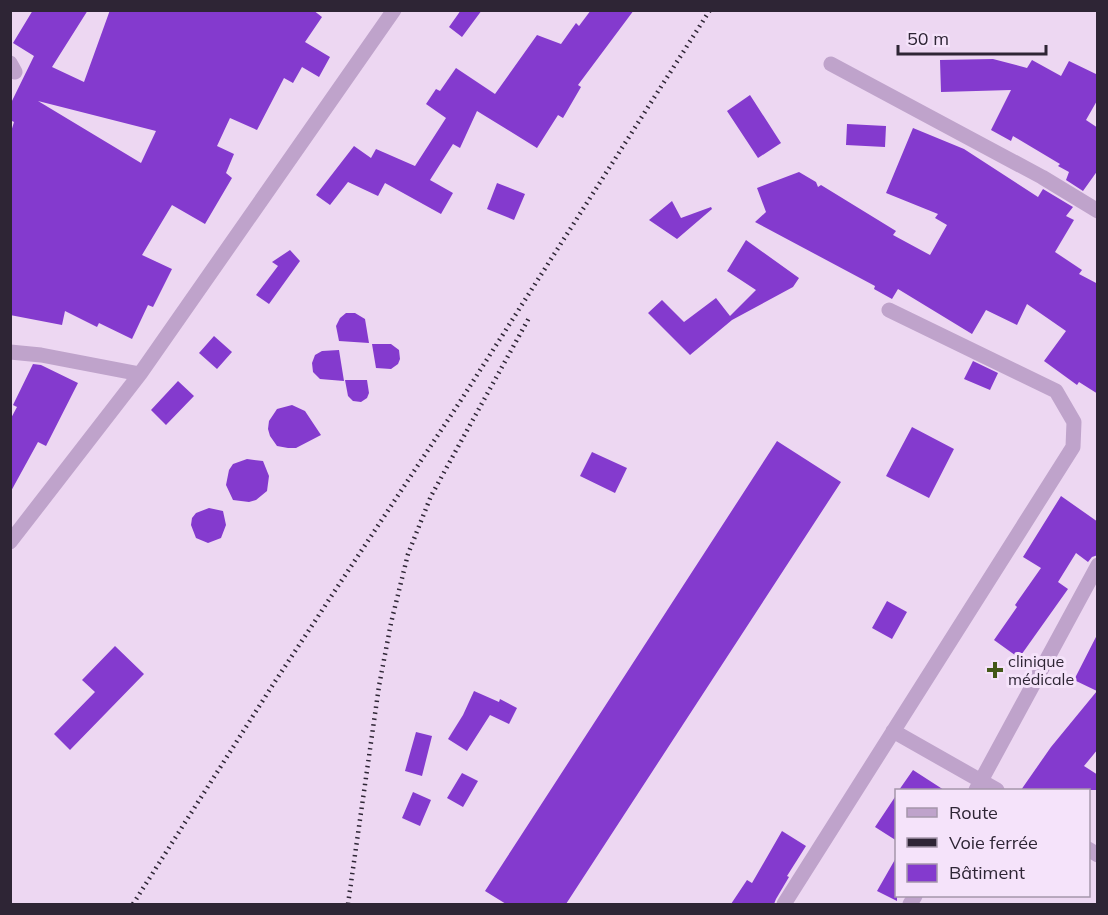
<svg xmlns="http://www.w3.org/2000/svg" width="1108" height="915" viewBox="0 0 1108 915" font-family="Mulish,sans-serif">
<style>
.building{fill:#843ace;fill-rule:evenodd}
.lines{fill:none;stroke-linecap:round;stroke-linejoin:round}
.minor{stroke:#bfa3cb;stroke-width:15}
.rail{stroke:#2e2535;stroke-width:4.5;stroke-dasharray:1.5 4.5;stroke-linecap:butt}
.poi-dot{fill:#445919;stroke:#f5e3fa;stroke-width:2}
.labels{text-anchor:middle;stroke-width:6;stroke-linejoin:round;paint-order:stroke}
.poi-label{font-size:16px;fill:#2e2535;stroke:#f5e3fa;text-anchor:start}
</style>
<rect width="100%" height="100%" fill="#edd7f2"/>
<path class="building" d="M33 10H88L52 67 84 82 110 10H313L322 17 305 42 330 57 319 77 302 67 293 83 284 78 257 130 230 118 217 146 234 154 226 173 232 178 205 224 172 205 142 255 172 269 153 307 148 305 132 339 99 323 97 327 65 311 62 325 10 315V135L14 122 10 120V105L34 56 13 43ZM38 101 156 131 141 163Z
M461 10H482L462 37 449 27Z
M591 10H634L578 85 581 87 563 118 558 115 537 148 477 111 460 148 453 144 430 180 453 193 441 214 385 183 378 196 348 182 330 205 316 195 354 146 371 158 376 149 415 166 446 118 426 104 436 89 440 91 456 68 495 94 537 35 561 44 576 23 579 26Z
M993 59 1027 68 1032 60 1061 76 1069 61 1098 75V99L1086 120 1098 128V170L1083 191 1066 180 1069 172 1058 166 1060 164 1013 136 1011 141 991 130 1011 90 941 92 940 60Z
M750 95 781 143 758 158 727 111Z
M847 124 886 126 885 147 846 145Z
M913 128 964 149 1038 197 1043 189 1073 207 1066 216 1074 220 1055 252 1082 270 1079 274 1098 284V394L1079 382 1077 385 1044 361 1066 331 1027 304 1017 325 986 310 972 334 898 289 892 299 874 289 875 286 755 222 766 212 757 188 799 172 816 182 818 187 821 185 896 231 893 235 930 255 947 225 935 218 938 214 886 193Z
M497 183 525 194 514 220 487 209Z
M672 201 681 218 711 207 712 209 677 239 649 220Z
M746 240 799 278 793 287 732 320 690 355 648 313 662 300 684 322 716 298 730 316 756 290 727 271Z
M290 250 300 261 269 304 256 295 278 266 272 262Z
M346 313H355L365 319 369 343 339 341 336 326 340 318Z
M214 336 232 352 217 369 199 353Z
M372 344H391L399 350 400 359 398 364 391 369 376 368Z
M339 350 344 381 320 379 313 372 312 363 315 355 322 351Z
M973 361 998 373 990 390 964 379Z
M33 364 41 365 78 383 46 446 38 442 10 493V420L17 407 13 405Z
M345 380H367L369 393 367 398 361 402 353 401 348 396Z
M178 381 194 396 166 425 151 410Z
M292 405 305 411 321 435 296 448H288L277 446 270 436 268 429 269 421 277 409Z
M912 427 954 449 929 498 886 476Z
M777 441 841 482 566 904H506L485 891Z
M592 452 627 468 615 493 580 476Z
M247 459 263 461 269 476 267 491 256 500 249 502 233 500 226 485 229 470 233 464Z
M1061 496 1098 522V555L1092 557 1088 562 1076 553 1058 582 1068 589 1019 658 994 640 1017 607 1015 605 1041 568 1023 557Z
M209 508 223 511 226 525 221 538 208 543 196 538 191 525 192 518 196 513Z
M887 601 907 612 892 639 872 628Z
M1098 633V749L1084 766 1098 775V790H1021L1051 747 1097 691 1074 680Z
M115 646 144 674 70 750 54 734 95 692 82 680Z
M474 691 499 702 500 699 517 708 509 724 490 715 467 751 448 739 463 715Z
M416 732 432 736 422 776 405 771Z
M913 770 944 790H899Z
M462 773 478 781 463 807 447 798Z
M413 792 431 800 420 826 402 818Z
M897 794V841L875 827Z
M782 831 806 846 787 876 789 877 776 899 774 904H731L747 880 752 883Z
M897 856V901L877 891Z"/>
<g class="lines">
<path class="minor" d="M10 63 15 72
M831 64 1042 177 1098 211
M10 352 41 355 140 374
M10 542 140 374 394 10
M893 731 997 790
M976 790 1098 565
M1088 849 1098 855
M784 904 1073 447 1074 422 1056 391 889 310
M910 904 915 896"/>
<path class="rail" d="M133 904 274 683 463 397 710 10
M348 904 379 686 391 623 408 554 431 496 530 316"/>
</g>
<path class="poi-dot" d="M992 661h6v6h6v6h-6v6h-6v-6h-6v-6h6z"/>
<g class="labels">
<g class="poi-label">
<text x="1008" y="667">clinique<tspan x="1008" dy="18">médicale</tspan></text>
</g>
</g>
<rect width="1108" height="915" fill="none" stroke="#2e2535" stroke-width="24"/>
<rect x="895" y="789" width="195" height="108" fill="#f5e3fa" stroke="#a597ab" stroke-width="1.5"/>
<rect x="907" y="808" width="30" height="9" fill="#bfa3cb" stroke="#a597ab" stroke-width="1.5"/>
<text x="949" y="819" font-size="18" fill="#2e2535">Route</text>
<rect x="907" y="838" width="30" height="9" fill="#2e2535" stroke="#a597ab" stroke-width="1.5"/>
<text x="949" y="849" font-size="18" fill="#2e2535">Voie ferrée</text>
<rect x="907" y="864" width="30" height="18" fill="#843ace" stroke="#a597ab" stroke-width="1.5"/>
<text x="949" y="879" font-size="18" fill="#2e2535">Bâtiment</text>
<path d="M898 45v9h148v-9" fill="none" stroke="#2e2535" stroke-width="3"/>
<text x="907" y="45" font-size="18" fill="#2e2535" stroke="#f5e3fa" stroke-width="4.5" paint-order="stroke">50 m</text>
</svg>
